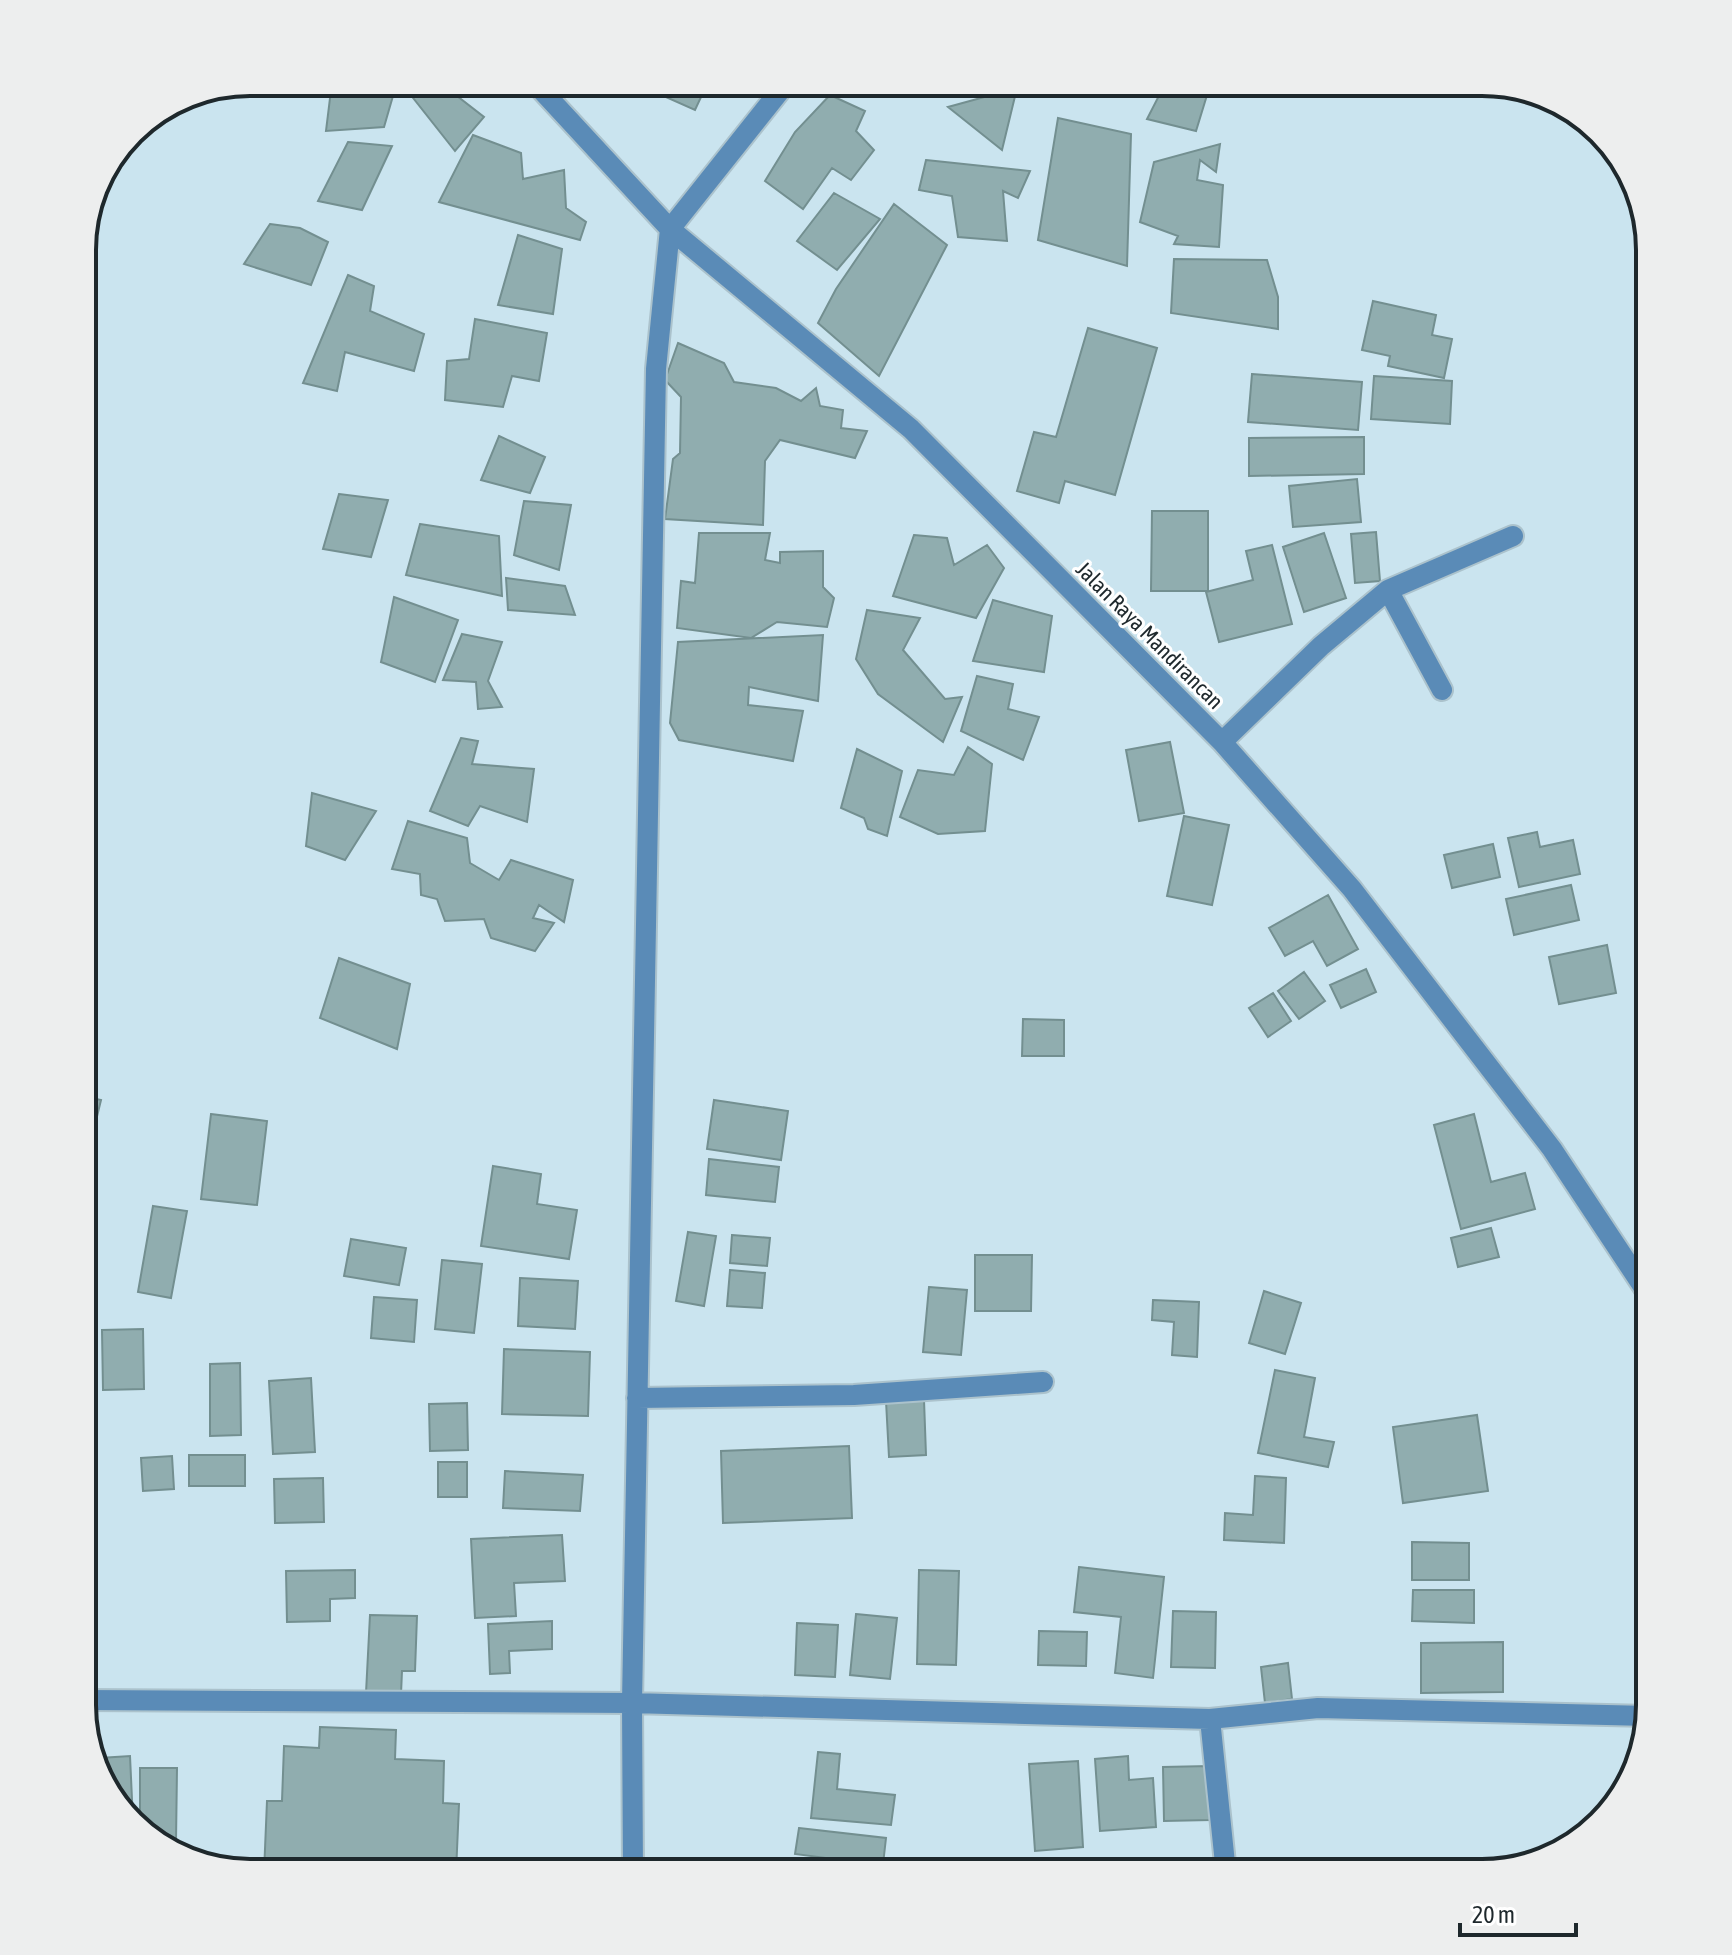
<svg xmlns="http://www.w3.org/2000/svg" width="1732" height="1955" viewBox="0 0 1732 1955" font-family="'Asap Condensed',sans-serif">
<style>
.building{fill:#90adaf;stroke:#738f90;stroke-width:2}
.lines{fill:none;stroke-linecap:round;stroke-linejoin:round}
.minor-casing{stroke:#abc2cc;stroke-width:24}
.minor{stroke:#5a8bb7;stroke-width:20}
.labels{text-anchor:middle;stroke-width:6;stroke-linejoin:round;paint-order:stroke}
.street-label{font-size:22px;fill:#1e282c;stroke:#fff}
.rim{fill:none;stroke:#1e282c;stroke-width:4}
</style>
<rect width="100%" height="100%" fill="#cae4ef"/>
<path class="building" d="M332 82H397L384 127 326 131Z
M420 82H439L484 117 455 151 410 94Z
M663 82H708L695 110 659 94Z
M870 82H951L950 85Z
M1166 82H1211L1196 131 1147 119Z
M1017 88 1002 150 948 107Z
M830 95 865 111 856 131 874 150 851 180 832 168 803 209 765 181 795 132Z
M1058 118 1131 134 1127 266 1038 240Z
M473 135 521 153 523 179 564 170 566 208 586 222 580 240 439 202Z
M348 142 392 146 362 210 318 201Z
M1220 144 1216 172 1200 160 1197 180 1223 185 1219 247 1174 244 1178 236 1140 222 1154 162Z
M926 160 1030 171 1018 198 1003 191 1007 241 958 237 952 196 919 190Z
M834 193 880 219 837 270 797 241Z
M894 204 947 245 879 376 818 323 836 289Z
M270 224 300 228 328 242 311 285 244 264Z
M518 235 562 249 553 314 498 305Z
M1174 259 1267 260 1278 297V329L1171 313Z
M348 275 374 286 370 311 424 334 414 371 345 352 337 391 303 383Z
M1373 301 1436 315 1432 335 1452 339 1444 378 1388 366 1390 356 1362 350Z
M475 319 547 333 539 381 512 376 503 407 445 400 447 361 469 359Z
M1088 328 1157 348 1115 495 1065 481 1059 503 1017 491 1034 432 1056 437Z
M678 343 724 363 734 382 776 388 801 401 816 388 820 406 843 410 841 428 867 431 855 458 780 440 765 461 763 525 665 519 673 459 680 453 681 397 665 380Z
M1252 374 1362 382 1358 430 1248 422Z
M1374 376 1452 381 1450 424 1371 419Z
M499 436 545 457 530 493 481 480Z
M1364 437V474L1249 476V438Z
M1357 479 1361 522 1293 527 1289 486Z
M339 494 388 500 371 557 323 549Z
M524 501 571 505 559 570 514 555Z
M1152 511H1208V591H1151Z
M420 524 499 536 502 596 406 575Z
M1376 532 1380 581 1355 583 1351 534Z
M699 533H770L765 560 780 563V552L823 551V587L834 598 827 627 777 622 751 638 677 628 681 581 695 583Z
M1324 533 1346 598 1304 612 1283 547Z
M914 535 947 538 954 565 987 545 1004 568 976 618 893 596Z
M1272 545 1292 624 1219 642 1206 592 1253 580 1246 551Z
M506 578 565 586 575 615 508 610Z
M394 597 458 620 435 682 381 662Z
M993 600 1052 616 1044 672 973 661Z
M867 610 920 618 903 650 945 699 962 697 943 742 878 694 856 659Z
M462 634 502 642 488 681 502 707 478 709 476 682 443 680Z
M823 635 818 701 749 687 748 705 803 711 793 761 679 740 670 723 678 642Z
M977 676 1013 684 1008 709 1039 717 1023 760 961 731Z
M461 738 478 741 472 764 534 769 527 822 480 806 468 826 430 811Z
M1170 742 1184 813 1139 821 1126 750Z
M968 747 992 764 985 831 938 834 900 817 918 770 954 775Z
M857 749 902 771 887 836 868 829 864 818 841 808Z
M312 793 376 811 345 860 306 846Z
M1184 816 1229 825 1212 905 1167 896Z
M408 821 467 838 470 863 499 880 511 860 573 880 564 922 539 905 533 918 554 923 535 951 491 938 484 919 445 921 437 899 421 895 420 874 392 869Z
M1537 832 1540 847 1573 840 1580 874 1519 887 1508 838Z
M1493 844 1500 877 1452 888 1444 855Z
M1571 885 1579 920 1514 935 1506 899Z
M1328 895 1358 949 1327 966 1313 941 1285 956 1269 928Z
M1607 945 1616 993 1559 1004 1549 957Z
M339 958 410 984 397 1049 320 1018Z
M1366 969 1376 992 1341 1008 1330 985Z
M1304 972 1325 1001 1299 1019 1278 991Z
M1273 993 1291 1021 1268 1037 1249 1008Z
M1023 1019 1064 1020V1056H1022Z
M82 1096 101 1100 85 1166H82Z
M714 1100 788 1111 781 1160 707 1149Z
M211 1114 267 1121 257 1205 201 1199Z
M1474 1114 1491 1182 1525 1173 1535 1209 1461 1229 1434 1125Z
M709 1159 779 1167 775 1202 706 1195Z
M493 1166 541 1174 537 1204 577 1210 569 1259 481 1246Z
M153 1206 187 1211 171 1298 138 1292Z
M1491 1228 1499 1257 1458 1267 1451 1238Z
M688 1232 716 1236 704 1306 676 1301Z
M732 1235 770 1238 767 1266 730 1263Z
M351 1239 406 1248 399 1285 344 1276Z
M975 1255H1032L1031 1311H975Z
M442 1260 482 1264 474 1333 435 1329Z
M730 1270 765 1273 762 1308 727 1306Z
M520 1278 578 1281 575 1329 518 1326Z
M929 1287 967 1290 961 1355 923 1352Z
M1264 1291 1301 1303 1285 1354 1249 1343Z
M374 1297 417 1300 414 1342 371 1338Z
M1153 1300 1199 1302 1197 1357 1172 1355 1174 1322 1152 1320Z
M82 1310 91 1382 82 1383Z
M143 1329 144 1389 103 1390 102 1330Z
M504 1349 590 1352 588 1416 502 1414Z
M240 1363 241 1435 210 1436V1364Z
M1275 1370 1315 1378 1304 1437 1334 1442 1328 1467 1258 1453Z
M311 1378 315 1452 273 1454 269 1381Z
M924 1400 926 1455 889 1457 886 1401Z
M467 1403 468 1450 430 1451 429 1404Z
M1477 1415 1488 1491 1403 1503 1393 1427Z
M849 1446 852 1518 723 1523 721 1451Z
M189 1455H245V1486H189Z
M172 1456 174 1489 143 1491 141 1458Z
M438 1462H467V1497H438Z
M505 1471 583 1475 580 1511 503 1508Z
M1255 1476 1286 1478 1284 1543 1224 1540 1225 1513 1253 1515Z
M323 1478 324 1522 275 1523 274 1479Z
M562 1535 565 1581 514 1583 516 1616 475 1618 471 1539Z
M1412 1542 1469 1543V1580H1412Z
M1079 1567 1164 1577 1153 1678 1115 1673 1121 1617 1074 1612Z
M355 1570V1598L330 1599V1621L287 1622 286 1571Z
M919 1570 959 1571 956 1665 917 1664Z
M1413 1590H1474V1623L1412 1621Z
M1173 1611 1216 1612 1215 1668 1171 1667Z
M856 1614 897 1618 890 1679 850 1675Z
M370 1615 417 1616 415 1671H402L401 1694 366 1693Z
M552 1621V1649L509 1651 510 1673 490 1674 488 1624Z
M797 1623 838 1625 835 1677 795 1675Z
M1039 1631 1087 1632 1086 1666 1038 1665Z
M1503 1642V1692L1421 1693V1643Z
M1288 1663 1292 1699 1265 1703 1261 1667Z
M320 1727 396 1730 395 1759 444 1761 443 1803 459 1804 456 1873H264L267 1801H282L284 1746 319 1748Z
M818 1752 840 1754 837 1789 895 1795 891 1825 811 1818Z
M130 1756 133 1821 116 1807 100 1758Z
M1128 1756 1129 1780 1153 1778 1156 1827 1100 1831 1095 1759Z
M1078 1761 1083 1847 1035 1851 1029 1764Z
M1209 1766 1210 1820 1164 1821 1163 1767Z
M140 1768H177L176 1842H159L140 1826Z
M799 1828 886 1838 882 1873H855L857 1862 795 1854Z
M1064 1864 1128 1869V1873H1063Z
M1143 1864 1181 1866V1873H1143Z"/>
<g class="lines">
<g class="minor-casing">
<path id="minor" d="M534 82 670 229 911 429 1222 742 1352 889 1552 1149 1650 1297
M1388 590 1442 690
M1222 742 1321 646 1388 590 1513 536
M637 1398 854 1395 1043 1382
M82 1700 632 1703 1210 1719 1318 1708 1648 1716
M1210 1719 1226 1873
M633 1873 632 1703 656 369 670 229 787 82"/>
</g>
<use href="#minor" class="minor"/>
</g>
<g class="labels">
<g class="street-label">
<text transform="translate(1150 635) rotate(45)" y="8">Jalan Raya Mandirancan</text>
</g>
</g>
<path d="M0 0H1732V1955H0ZM250 96H1482A154 154 0 0 1 1636 250V1705A154 154 0 0 1 1482 1859H250A154 154 0 0 1 96 1705V250A154 154 0 0 1 250 96Z" fill="#edeeee" fill-rule="evenodd"/>
<path class="rim" d="M250 96H1482A154 154 0 0 1 1636 250V1705A154 154 0 0 1 1482 1859H250A154 154 0 0 1 96 1705V250A154 154 0 0 1 250 96Z"/>
<path d="M1460 1923v12h116v-12" fill="none" stroke="#1e282c" stroke-width="4"/>
<text x="1472" y="1923" font-size="24" fill="#1e282c" stroke="#ffffff" stroke-width="6" paint-order="stroke">20 m</text>
</svg>
